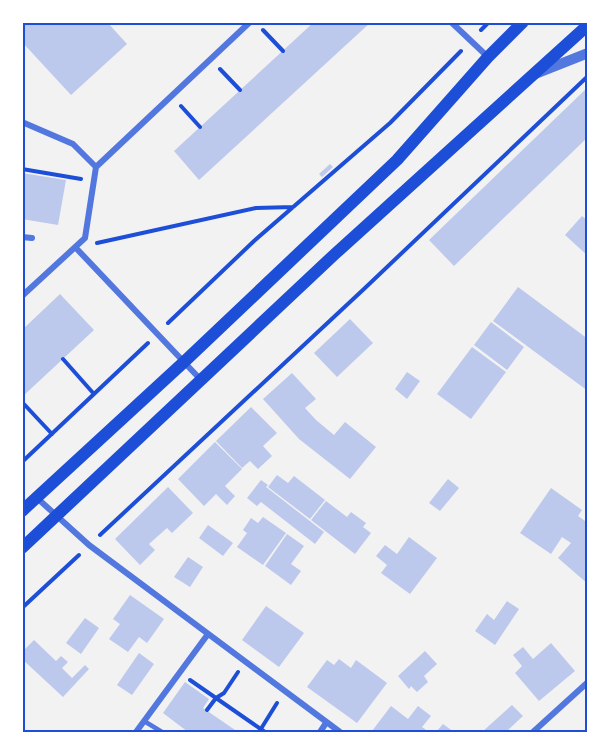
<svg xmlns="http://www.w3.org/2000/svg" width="610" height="755" viewBox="0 0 610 755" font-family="Mulish,sans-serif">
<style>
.building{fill:#bdc9ec}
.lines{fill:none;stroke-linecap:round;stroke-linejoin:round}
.path{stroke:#1d4ed8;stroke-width:4}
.service{stroke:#5277de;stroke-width:4.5}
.minor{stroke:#5277de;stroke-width:6}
.tertiary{stroke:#5277de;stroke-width:10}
.secondary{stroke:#1d4ed8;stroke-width:12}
.neatline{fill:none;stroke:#1d4ed8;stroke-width:2}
</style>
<rect width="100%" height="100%" fill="#f2f2f2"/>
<path class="building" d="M22 22H107L127 44 71 95 22 42Z
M314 22H371L199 180 174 151Z
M588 87V137L454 266 429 240Z
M330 164 333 167 322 177 319 174Z
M22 173 66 180 58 225 22 219Z
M582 216 588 221V256L565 235Z
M518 287 588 339V391L493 321Z
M60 294 94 330 22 397V330Z
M350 319 373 343 337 377 314 353Z
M491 322 524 347 507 370 474 345Z
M472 347 506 372 471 419 437 394Z
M407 372 420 381 407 399 395 389Z
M292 373 316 399 305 408 316 420 334 435 345 422 376 447 350 479 299 439 263 399Z
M251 407 277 433 263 446 272 456 258 469 250 461 242 468 216 441Z
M215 442 242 469 225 486 235 496 227 505 216 494 204 506 178 479Z
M277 475 288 483 294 476 325 500 310 519 268 487Z
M448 479 459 488 440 511 429 503Z
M261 480 268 485 266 487 324 532 315 544 261 502 257 506 247 498Z
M168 487 193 513 172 533 167 528 149 544 155 550 140 565 115 539Z
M551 488 582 510 578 516 588 523V584L558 558 571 543 562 537 551 554 520 533Z
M326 501 347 517 351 512 366 523 363 527 371 533 355 554 311 520Z
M263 517 286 533 263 565 237 547 247 533 243 530 251 518 258 523Z
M208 525 233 543 223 556 199 538Z
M287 534 304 546 291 564 301 571 291 585 265 566Z
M409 537 437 558 410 594 381 573 387 565 376 556 385 545 397 554Z
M188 557 203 567 190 587 174 577Z
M130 595 164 619 147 643 139 637 128 652 109 639 120 624 113 619Z
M507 601 519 609 495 645 475 631 487 614 494 620Z
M266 606 304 633 279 667 242 640Z
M85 618 99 628 81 654 66 643Z
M34 640 56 661 61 656 68 662 62 668 72 678 85 665 89 669 63 697 22 659V652Z
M551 643 575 671 539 701 515 673 522 666 513 655 523 647 533 659Z
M425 651 437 664 424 676 428 682 417 692 411 686 409 689 398 676Z
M139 653 154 664 132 695 117 685Z
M339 659 351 668 356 660 387 683 357 723 307 687 327 660 334 665Z
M185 682 209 699 203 708 238 732H188L163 713Z
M512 705 523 716 506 732H482Z
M391 706 408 719 418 706 431 716 422 727 429 732H374L372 731Z
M443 724 454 732H436Z"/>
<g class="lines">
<path class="path" d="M263 30 283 51
M481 30 489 22
M220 69 240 90
M181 106 200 127
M22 169 81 179
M97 243 256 208 293 207
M168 323 254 241 390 123 461 51
M63 359 94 394
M22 402 52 434
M22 462 148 343
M100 535 365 288 588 76
M22 608 79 555
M190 680 265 732
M207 710 216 698 224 693 238 672
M259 732 277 703"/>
<path class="service" d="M144 721 162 732"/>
<path class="minor" d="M451 22 488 57
M22 122 73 144 96 167 250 22
M22 237 32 238
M76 248 201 380
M22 296 85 238 96 167
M37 498 89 545 340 732
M136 732 208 634
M320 732 326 723
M533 732 588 682"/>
<path class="tertiary" d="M535 74 588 53"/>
<path class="secondary" d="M22 511 184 362 397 160 488 57 523 22
M22 548 336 253 588 25"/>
</g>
<rect width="610" height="755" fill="none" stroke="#ffffff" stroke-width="48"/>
<rect x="24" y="24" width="562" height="707" class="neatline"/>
</svg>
